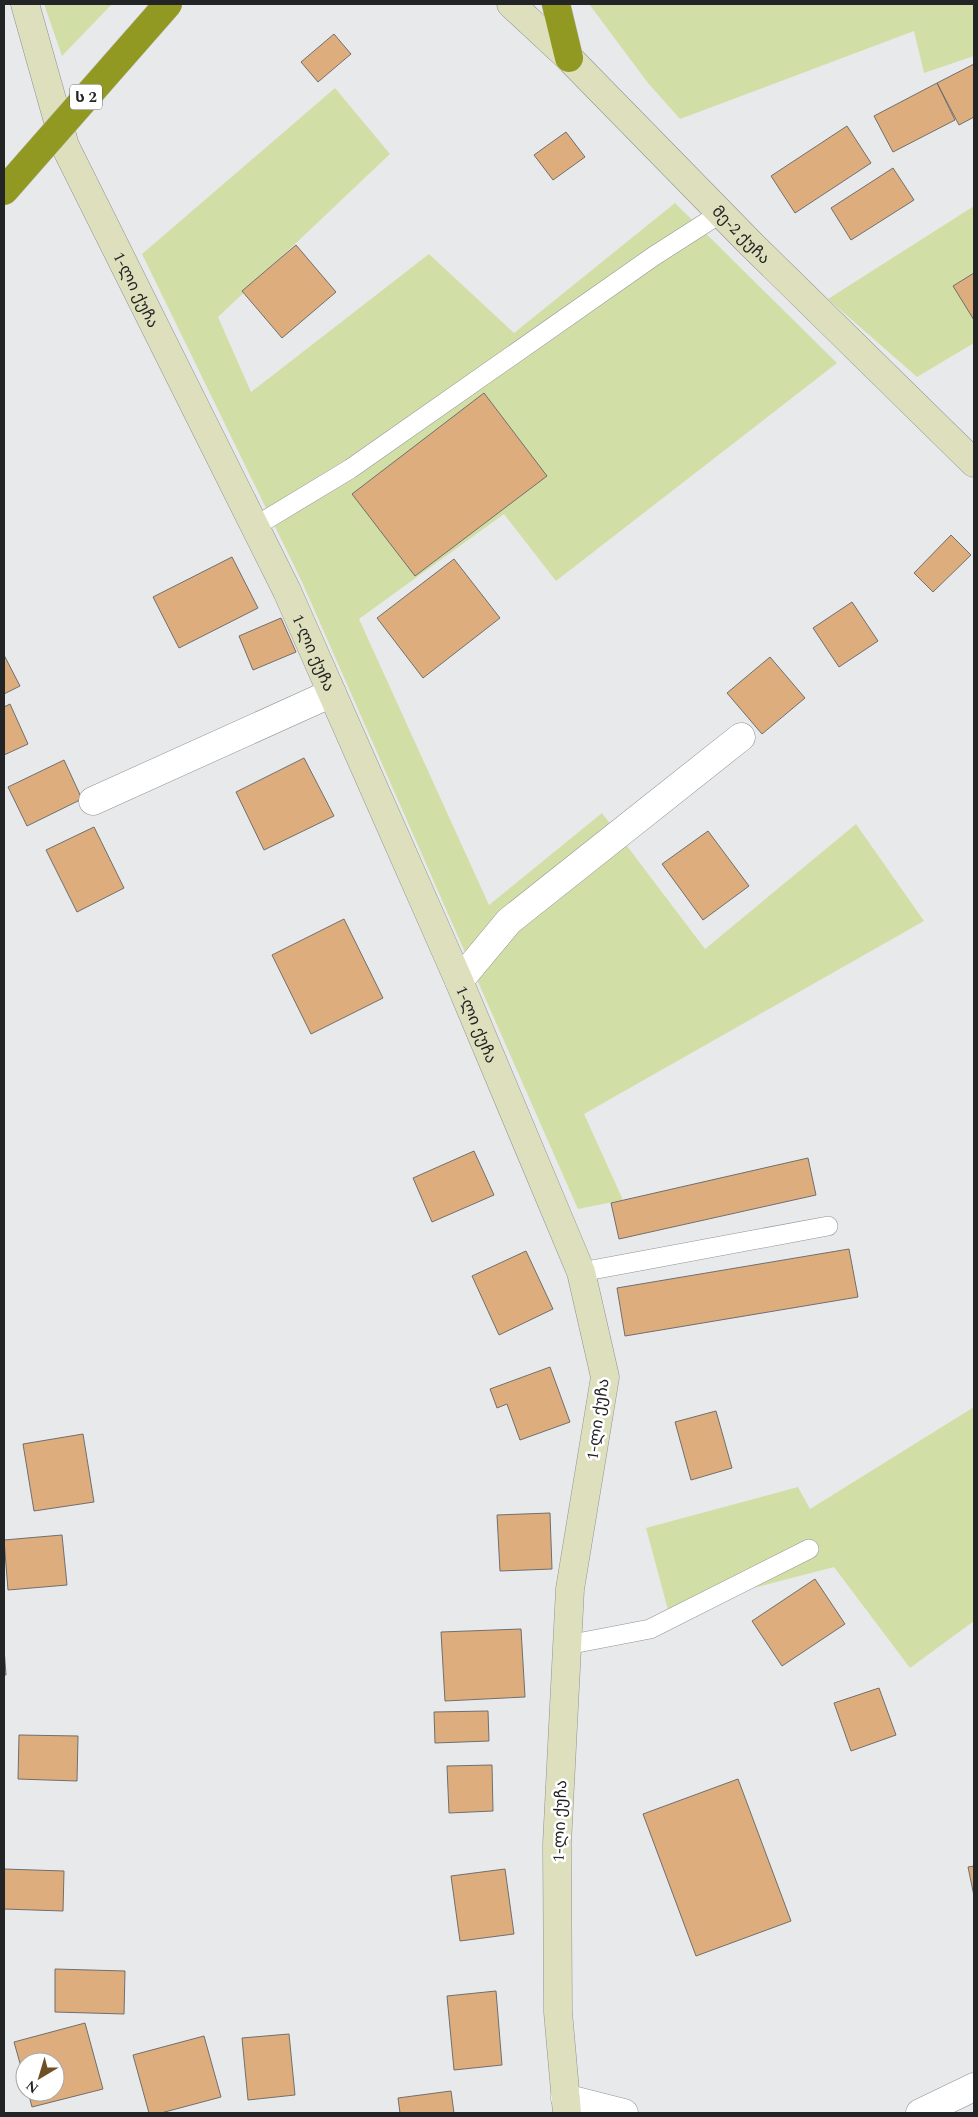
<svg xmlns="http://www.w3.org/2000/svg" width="978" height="2117" viewBox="0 0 978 2117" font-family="Spectral,'Noto Sans Georgian',serif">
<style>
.green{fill:#d1dfa7}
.building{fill:#ddad7e;stroke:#706f6d}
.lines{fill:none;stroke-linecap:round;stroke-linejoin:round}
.lane-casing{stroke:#919294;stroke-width:20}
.street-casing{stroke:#919294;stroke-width:29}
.secondary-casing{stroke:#919294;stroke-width:29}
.highway-casing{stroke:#c6c6c6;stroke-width:29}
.lane{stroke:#fff;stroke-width:19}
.street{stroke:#fff;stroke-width:28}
.secondary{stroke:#dee0bd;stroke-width:28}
.highway{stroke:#919922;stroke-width:28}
.highway-bridge-casing{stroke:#c6c6c6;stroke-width:29;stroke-linecap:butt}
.highway-bridge{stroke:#919922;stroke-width:28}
.labels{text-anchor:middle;stroke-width:5;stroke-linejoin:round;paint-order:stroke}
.shield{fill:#fff;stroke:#656666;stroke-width:1}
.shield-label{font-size:15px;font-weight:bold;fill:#232425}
.street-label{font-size:16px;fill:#232425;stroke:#fff}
</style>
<rect width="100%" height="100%" fill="#e8e9eb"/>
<path class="green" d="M44 4H112L62 56Z
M589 4H974V56L924 73 914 31 680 119 648 83Z
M335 88 390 154 218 317 251 392 429 254 514 333 675 203 837 363 556 581 504 514 359 619 489 905 602 813 705 949 856 824 924 921 584 1114 623 1200 578 1209 302 582 142 254Z
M974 206V343L917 377 828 299Z
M974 1407V1621L910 1668 834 1567 668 1610 646 1528 798 1487 810 1509Z"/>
<path class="building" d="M334 34 351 54 318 82 301 62Z
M974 64V117L959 125 937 83Z
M937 83 955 120 893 152 874 116Z
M847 126 871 163 795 213 771 176Z
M566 132 585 157 553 180 534 155Z
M893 168 914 200 851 240 831 208Z
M296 245 336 292 282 338 242 291Z
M974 273V320L953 286Z
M484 393 547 476 415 576 352 494Z
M951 535 971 555 933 592 914 573Z
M232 557 258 608 179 648 153 597Z
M454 559 500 618 423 678 377 618Z
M852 602 878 641 839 667 813 628Z
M281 618 296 652 253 670 239 636Z
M4 655 20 686 4 694Z
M770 657 805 698 762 734 727 693Z
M10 704 28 744 4 755V707Z
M304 758 334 816 264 850 236 792Z
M64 760 82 799 27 826 8 787Z
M94 827 124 888 77 912 46 850Z
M708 831 749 886 703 920 662 864Z
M344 919 383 998 311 1034 272 955Z
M474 1151 494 1195 432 1222 413 1178Z
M808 1158 816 1195 619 1239 611 1203Z
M849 1249 858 1297 625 1336 617 1288Z
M526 1251 553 1309 499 1335 472 1276Z
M550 1367 570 1422 520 1440 507 1404 497 1408 490 1389Z
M716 1411 732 1468 691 1480 675 1422Z
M83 1434 94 1502 34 1511 23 1444Z
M550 1513 552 1569 500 1571 497 1515Z
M62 1535 67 1585 8 1590 4 1540Z
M815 1579 845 1624 782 1666 752 1621Z
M521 1629 525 1697 445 1701 441 1632Z
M4 1648 6 1675H4Z
M879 1688 896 1735 851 1751 834 1703Z
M488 1711 489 1741 435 1743 434 1712Z
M19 1735 78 1736 77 1781 18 1779Z
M492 1765 493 1811 449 1813 447 1766Z
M738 1779 791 1921 696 1956 643 1814Z
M974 1866V1896L968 1867Z
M4 1869 64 1871 63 1911 4 1909Z
M505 1869 514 1934 460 1941 451 1876Z
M55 1969 125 1971 124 2014 55 2012Z
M496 1991 502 2065 454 2070 447 1996Z
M85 2023 103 2089 32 2107 28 2092H55V2062H25V2081L14 2042Z
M289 2034 295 2095 248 2100 242 2038Z
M204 2036 221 2097 161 2113H149L133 2055Z
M451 2091 454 2113H400L398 2098Z"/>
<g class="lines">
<g class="lane-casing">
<path id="lane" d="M254 527 350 469 654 256 721 213
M581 1272 828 1226
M567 1645 650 1629 809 1549"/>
</g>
<g class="street-casing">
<path id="street" d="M93 801 332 693
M459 981 509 921 741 737
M565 2098 624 2113
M920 2113 974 2087"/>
</g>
<g class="secondary-casing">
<g id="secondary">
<path id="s1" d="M25 4 65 146 287 591 459 981 581 1272 605 1377 570 1589 557 1844 558 2012 567 2113"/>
<path id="s2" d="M511 4 569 58 750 243 974 463"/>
</g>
</g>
<g class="highway-casing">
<path id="highway" d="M556 4 569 58"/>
</g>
<use href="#lane" class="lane"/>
<use href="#street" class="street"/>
<use href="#secondary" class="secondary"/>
<use href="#highway" class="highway"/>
<g class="highway-bridge-casing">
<path id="highway-bridge" d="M4 191 168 4"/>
</g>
<use href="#highway-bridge" class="highway-bridge"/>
</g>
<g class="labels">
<rect class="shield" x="70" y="84.5" width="32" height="25" rx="4"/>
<g class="shield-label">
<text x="86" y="102">ს 2</text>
</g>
<g class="street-label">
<text dy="6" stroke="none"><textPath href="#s2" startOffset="326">მე-2 ქუჩა</textPath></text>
<text dy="6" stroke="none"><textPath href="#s1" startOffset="308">1-ლი ქუჩა</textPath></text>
<text dy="6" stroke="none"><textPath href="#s1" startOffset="712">1-ლი ქუჩა</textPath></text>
<text dy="6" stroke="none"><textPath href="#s1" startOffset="1118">1-ლი ქუჩა</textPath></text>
<text transform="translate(597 1419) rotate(-82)" y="6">1-ლი ქუჩა</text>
<text transform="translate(559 1821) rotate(-88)" y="6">1-ლი ქუჩა</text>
</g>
</g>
<rect width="978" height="2117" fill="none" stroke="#232425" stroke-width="10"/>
<g transform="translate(40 2077) rotate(218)"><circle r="24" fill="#ffffff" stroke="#a7a7a8"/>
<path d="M0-4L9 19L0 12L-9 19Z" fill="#6d5124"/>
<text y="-8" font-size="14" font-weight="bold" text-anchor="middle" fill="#232425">N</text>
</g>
</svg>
